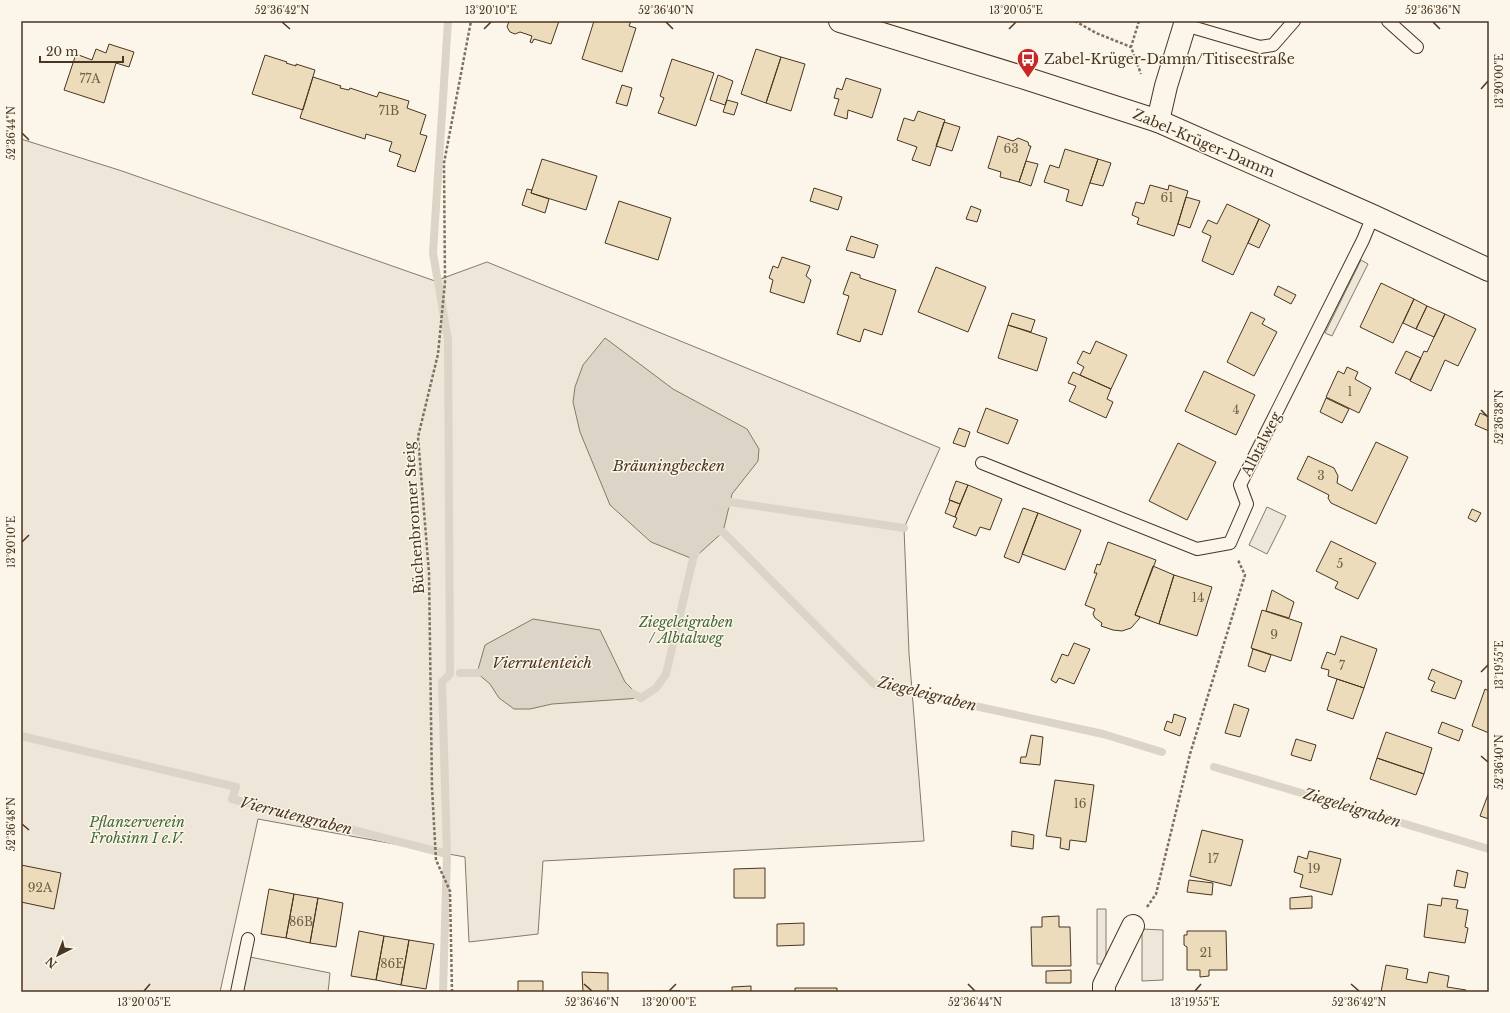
<svg xmlns="http://www.w3.org/2000/svg" width="1510" height="1013" viewBox="0 0 1510 1013" font-family="'Libre Baskerville',serif">
<style>
.green{fill:#ede6d9;stroke:#887966}
.parking{fill:#ede7d9;stroke:#887966}
.water{fill:#dcd4c6;stroke:#887966}
.lines{fill:none;stroke-linecap:round;stroke-linejoin:round}
.stream{stroke:#dcd4c6;stroke-width:8}
.building{fill:#ecdcbc;stroke:#4a3520}
.service-casing{stroke:#4a3520;stroke-width:14}
.minor-casing{stroke:#4a3520;stroke-width:24}
.tertiary-casing{stroke:#4a3520;stroke-width:24}
.path{stroke:#7f6f5c;stroke-width:2.5;stroke-dasharray:3 2;stroke-linecap:butt}
.service{stroke:#fbf6e9;stroke-width:12}
.minor{stroke:#fbf6e9;stroke-width:22}
.tertiary{stroke:#fbf6e9;stroke-width:22}
.ticks{fill:none;stroke:#4a3520;stroke-width:1.5}
.labels{text-anchor:middle;stroke-width:3;stroke-linejoin:round;paint-order:stroke}
.number-label{font-size:12px;fill:#725f47}
.poi-label{font-size:14px;fill:#4a3520;stroke:#fbf6e9;text-anchor:start}
.street-label{font-size:14px;fill:#4a3520;stroke:#fbf6e9}
.park-label{font-size:14px;font-style:italic;fill:#436837;stroke:#fbf6e9}
.water-label{font-size:15px;font-style:italic;fill:#4a3520;stroke:#fbf6e9}
.neatline{fill:none;stroke:#4a3520;stroke-width:1.5}
.ticks-label{font-size:10px;text-anchor:middle;fill:#4a3520}
</style>
<rect width="100%" height="100%" fill="#fbf6e9"/>
<path class="green" d="M21 139 122 171 435 281 487 262 859 414 940 448 904 528 909 653 924 841 543 861 538 934 469 942 465 857 258 819 220 992H21Z"/>
<path class="parking" d="M1361 260 1368 264 1332 336 1325 333Z
M1267 507 1286 516 1267 554 1249 545Z
M1097 909H1106V964H1097Z
M1142 929 1163 930V980L1142 981Z
M245 956 330 973 328 992H237Z"/>
<path class="water" d="M605 338 673 389 747 429 759 449 758 461 732 494 723 532 693 559 651 542 610 505 580 432 573 402 575 387 583 365Z
M533 619 600 630 625 682 641 698 552 704 530 709H514L499 698 490 684 477 673 485 645Z"/>
<g class="lines">
<path class="stream" d="M721 508 730 502 904 528
M712 530 723 532 874 684 1103 734 1162 752
M460 673H477L486 671
M632 693 641 698 656 688 666 674 693 559 697 549
M21 736 236 787 232 799 447 854
M1214 767 1489 849
M443 992 447 854 442 682 450 674 448 340 433 253 448 21"/>
</g>
<path class="building" d="M509 21H559L551 44 534 39 532 43 530 42 532 36 520 32 515 34 510 32 507 27Z
M594 21H631L629 26 636 28 622 72 582 59Z
M109 44 134 52 129 67 116 63 104 103 64 90 76 54 92 60 96 49 106 53Z
M756 49 781 57 766 103 741 94Z
M265 55 287 62 286 63 296 66V64L315 70 303 110 252 94Z
M781 57 805 64 791 111 766 103Z
M672 59 714 73 696 126 658 113 664 98 660 96Z
M718 75 733 81 725 105 710 100Z
M313 77 341 86 340 88 349 90 350 88 377 97 379 92 409 101 407 108 426 115 420 134 427 136 415 172 397 166 401 155 389 151 392 142 366 134 365 139 300 118Z
M846 78 881 89 872 118 848 110 847 119 834 115 839 99 834 98 837 88 842 90Z
M622 85 632 88 627 106 616 103Z
M727 100 738 103 734 115 723 112Z
M918 111 945 120 930 166 912 160 917 147 897 140 904 118 914 121Z
M944 122 960 127 952 151 936 146Z
M998 136 1013 141 1018 138 1028 142 1029 146H1031L1019 182 1000 177 1001 172 988 168Z
M1065 149 1098 159 1082 206 1066 201 1069 190 1044 182 1050 165 1059 168Z
M542 159 597 176 586 210 531 193Z
M1098 159 1111 163 1103 186 1090 183Z
M1026 161 1038 164 1031 186 1019 182Z
M1150 185 1168 190 1169 185 1188 191 1174 236 1137 224 1139 218 1132 215 1136 202 1144 204Z
M814 188 842 197 838 210 810 201Z
M527 189 532 190 531 193 549 199 545 213 522 205Z
M1186 197 1200 201 1190 228 1178 224Z
M619 201 671 218 658 260 605 243Z
M1227 204 1259 219 1233 275 1202 261 1211 236 1202 232 1208 220 1217 224Z
M971 206 981 210 977 222 966 219Z
M1259 219 1270 225 1259 248 1248 243Z
M851 236 878 245 874 258 846 250Z
M782 257 810 266 806 276 811 280 804 303 770 292 773 280 769 278 773 266 778 268Z
M936 267 986 287 968 332 918 312Z
M851 272 860 275V278L896 290 882 335 864 329 860 342 837 334 849 296 843 294Z
M1381 283 1414 299 1393 343 1360 327Z
M1278 286 1296 295 1291 304 1274 295Z
M1414 299 1427 306 1416 329 1403 323Z
M1427 306 1445 314 1434 337 1416 329Z
M1251 312 1265 319 1262 324 1277 332 1254 376 1227 362Z
M1012 313 1035 320 1031 332 1008 325Z
M1445 314 1476 329 1458 366 1445 360 1431 391 1410 381 1424 351 1427 352Z
M1008 325 1047 338 1037 371 998 358Z
M1096 341 1127 355 1111 389 1080 375 1084 367 1077 363 1083 351 1090 354Z
M1406 351 1421 358 1410 380 1395 373Z
M1347 367 1358 372 1355 379 1371 388 1359 413 1326 397 1338 371 1344 374Z
M1204 371 1255 395 1236 435 1185 411Z
M1073 372 1111 389 1107 399 1113 402 1106 418 1069 401 1076 386 1068 383Z
M1326 398 1349 409 1342 423 1320 412Z
M986 408 1018 420 1008 444 977 432Z
M1480 413 1489 417V431L1475 425Z
M959 428 970 432 965 447 953 443Z
M1376 442 1408 457 1376 524 1331 503 1328 498 1329 495 1297 479 1308 456 1334 468 1338 476 1337 483 1352 491Z
M1178 443 1216 462 1187 520 1149 501Z
M956 481 968 485 960 504 949 500Z
M968 485 1002 499 990 530 980 527 976 536 953 527 957 518 955 517Z
M950 500 960 504 955 517 945 513Z
M1023 508 1038 513 1019 563 1004 557Z
M1472 509 1481 513 1476 522 1468 518Z
M1038 513 1081 530 1065 570 1022 554Z
M1331 541 1376 563 1358 599 1335 588 1338 582 1316 571Z
M1108 542 1156 560 1135 615 1140 617 1139 619 1131 628 1122 631 1113 630 1101 626 1102 623 1095 618 1093 614 1095 609 1085 605 1097 573H1094L1097 564 1100 565Z
M1153 566 1174 575 1159 624 1135 615Z
M1174 575 1212 587 1197 636 1159 624Z
M1272 590 1294 602 1289 618 1266 611Z
M1262 610 1302 623 1291 661 1251 648Z
M1341 636 1377 649 1364 688 1328 676 1329 670 1321 668 1327 652 1335 655Z
M1074 643 1090 649 1074 684 1059 678 1056 683 1051 680 1062 654 1068 656Z
M1253 649 1271 655 1265 672 1248 666Z
M1432 669 1462 681 1455 699 1431 691 1435 682 1428 679Z
M1337 679 1364 688 1353 719 1327 710Z
M1485 689 1489 691V733L1472 726Z
M1234 704 1249 709 1240 737 1225 733Z
M1174 714 1186 718 1180 736 1164 730 1167 721 1172 723Z
M1442 722 1463 730 1459 741 1438 733Z
M1386 732 1432 748 1424 774 1377 758Z
M1031 735 1043 737 1040 765 1020 763 1021 757H1026Z
M1296 739 1316 745 1311 761 1291 755Z
M1377 758 1424 774 1416 795 1370 779Z
M1055 780 1094 785 1086 842 1070 840 1069 850 1060 848 1061 838 1046 836Z
M1489 792V819L1480 816Z
M1202 830 1243 840 1231 886 1190 876Z
M1012 831 1034 835 1033 849 1011 846Z
M1309 851 1341 859 1332 895 1300 887 1303 875 1294 872 1298 856 1307 859Z
M21 865 61 873 54 909 21 902Z
M765 868V898H734V869Z
M1457 870 1468 873 1465 888 1454 886Z
M1189 880 1213 883 1212 895 1187 892Z
M269 889 294 894 286 938 261 934Z
M294 894 318 898 310 943 286 938Z
M1312 896V908L1290 909V898Z
M318 898 343 903 336 947 310 943Z
M1442 898 1458 900 1456 908 1468 910 1465 927 1468 928 1465 943 1424 937 1428 904 1441 906Z
M1059 916V927H1070L1071 966H1032L1031 927H1042V917Z
M804 923V945L777 946V924Z
M359 931 384 936 376 980 351 976Z
M1187 931H1226L1227 970H1209V976L1200 977V970H1187V947L1184 945V935H1187Z
M384 936 409 940 401 985 376 980Z
M409 940 434 944 426 989 401 985Z
M1386 965 1408 969 1406 979 1427 983 1429 972 1449 976 1447 987 1466 990 1465 992H1381Z
M1071 970V983H1046V971Z
M582 972 608 973V992H583Z
M518 981H543V992H518Z
M751 986V992H732V987Z
M795 988H837V992H795Z
M640 991H680L640 992Z"/>
<g class="lines">
<g class="service-casing">
<path id="service" d="M1388 21 1417 47
M1185 25 1260 47 1273 45 1294 21
M982 463 1197 549 1230 543 1247 504 1240 485 1363 240 1373 216
M237 992 248 939"/>
</g>
<g class="minor-casing">
<path id="minor" d="M1158 121 1166 86 1186 21
M1104 992V985L1133 926"/>
</g>
<g class="tertiary-casing">
<path id="tertiary" d="M840 21 1028 79 1158 121 1373 216 1489 270"/>
</g>
<path class="path" d="M1075 21 1096 33 1131 47
M1139 21 1131 47 1141 74
M1147 907 1156 894 1190 754 1245 575 1238 560
M452 992 450 891 436 860 432 788 429 573 418 437 438 354 445 282 444 163 471 21"/>
<use href="#service" class="service"/>
<use href="#minor" class="minor"/>
<use href="#tertiary" class="tertiary"/>
</g>
<path class="ticks" d="M282 22 290 29M666 22 673 29M1433 22 1440 29M484 29 491 22M1009 29 1016 22M1481 89 1488 81M22 133 29 140M1481 410 1488 417M22 542 29 535M1481 672 1488 665M1481 756 1488 762M22 824 29 830M584 984 592 991M968 984 975 991M1351 984 1359 991M144 991 150 984M669 991 676 984M1195 991 1201 984"/>
<defs>
<g id="bus-pin" transform="scale(1.15)"><path d="M0 17L-7.5 6A9.5 9.5 0 1 1 7.5 6Z" fill="#c62828" stroke="#fbf6e9"/><path d="M-5-6H5V4H4V6H2V4H-2V6H-4V4H-5ZM-3.5-4V0h7V-4ZM-3.5 1.2v1.5H-2V1.2ZM2 1.2v1.5H3.5V1.2Z" fill="#fff"/></g>
</defs>
<g fill-rule="evenodd">
<use href="#bus-pin" x="1028" y="59"/>
</g>
<g class="labels">
<g class="number-label">
<text x="90" y="83">77A</text>
<text x="389" y="115">71B</text>
<text x="1011" y="153">63</text>
<text x="1167" y="202">61</text>
<text x="1350" y="396">1</text>
<text x="1236" y="414">4</text>
<text x="1321" y="480">3</text>
<text x="1340" y="568">5</text>
<text x="1198" y="602">14</text>
<text x="1274" y="639">9</text>
<text x="1342" y="670">7</text>
<text x="1080" y="808">16</text>
<text x="1213" y="863">17</text>
<text x="1314" y="873">19</text>
<text x="40" y="892">92A</text>
<text x="301" y="926">86B</text>
<text x="1206" y="957">21</text>
<text x="392" y="968">86E</text>
</g>
<g class="poi-label">
<text x="1044" y="64">Zabel-Krüger-Damm/Titiseestraße</text>
</g>
<g class="street-label">
<text transform="translate(1204 143) rotate(23)" y="5">Zabel-Krüger-Damm</text>
<text transform="translate(1261 444) rotate(-63)" y="5">Albtalweg</text>
<text transform="translate(414 518) rotate(-94)" y="5">Büchenbronner Steig</text>
</g>
<g class="park-label">
<text x="686" y="627">Ziegeleigraben<tspan x="686" dy="16">/ Albtalweg</tspan></text>
<text x="137" y="827">Pflanzerverein<tspan x="137" dy="16">Frohsinn I e.V.</tspan></text>
</g>
<g class="water-label">
<text x="669" y="471">Bräuningbecken</text>
<text x="542" y="668">Vierrutenteich</text>
<text transform="translate(927 694) rotate(14)" y="5">Ziegeleigraben</text>
<text transform="translate(1352 808) rotate(17)" y="5">Ziegeleigraben</text>
<text transform="translate(296 816) rotate(14)" y="5">Vierrutengraben</text>
</g>
</g>
<rect width="1510" height="1013" fill="none" stroke="#fbf6e9" stroke-width="44"/>
<g transform="translate(58 955) rotate(222)" stroke="#fbf6e9" stroke-width="3" paint-order="stroke">
<path d="M0-3L7 15L0 10L-7 15Z" fill="#4a3520"/>
<text y="-6" font-size="11" font-weight="bold" text-anchor="middle" fill="#4a3520">N</text>
</g>
<path d="M40 56v6h83v-6" fill="none" stroke="#4a3520" stroke-width="2"/>
<text x="46" y="56" font-size="12" fill="#4a3520" stroke="#fbf6e9" stroke-width="3" paint-order="stroke">20 m</text>
<rect x="22" y="22" width="1466" height="969" class="neatline"/>
<g class="ticks-label">
<text x="282" y="14">52°36'42"N</text>
<text x="491" y="14">13°20'10"E</text>
<text x="666" y="14">52°36'40"N</text>
<text x="1016" y="14">13°20'05"E</text>
<text x="1433" y="14">52°36'36"N</text>
<text transform="translate(1499 81) rotate(-90)" y="4">13°20'00"E</text>
<text transform="translate(11 133) rotate(-90)" y="4">52°36'44"N</text>
<text transform="translate(1499 417) rotate(-90)" y="4">52°36'38"N</text>
<text transform="translate(11 542) rotate(-90)" y="4">13°20'10"E</text>
<text transform="translate(1499 665) rotate(-90)" y="4">13°19'55"E</text>
<text transform="translate(1499 762) rotate(-90)" y="4">52°36'40"N</text>
<text transform="translate(11 824) rotate(-90)" y="4">52°36'48"N</text>
<text x="144" y="1006">13°20'05"E</text>
<text x="592" y="1006">52°36'46"N</text>
<text x="669" y="1006">13°20'00"E</text>
<text x="975" y="1006">52°36'44"N</text>
<text x="1195" y="1006">13°19'55"E</text>
<text x="1359" y="1006">52°36'42"N</text>
</g>
</svg>
